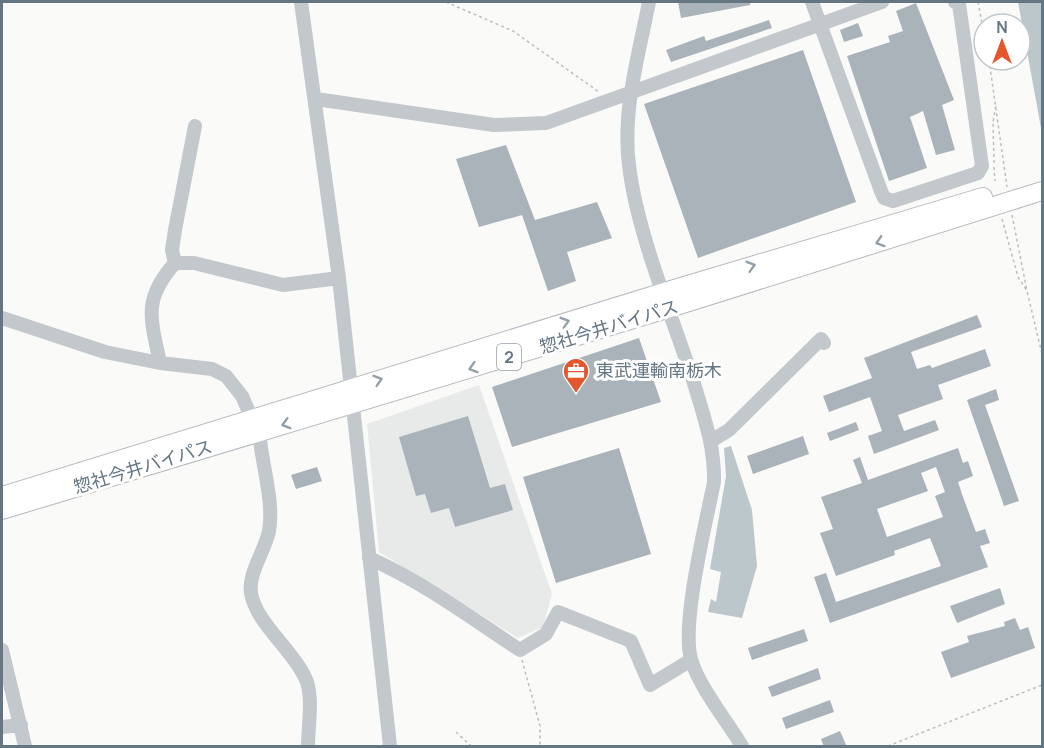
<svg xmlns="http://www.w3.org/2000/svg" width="1044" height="748" viewBox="0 0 1044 748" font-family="Manrope,'Noto Sans JP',sans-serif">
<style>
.built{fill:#e8e9e9}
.water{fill:#bbc7cb}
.building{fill:#aab3b9;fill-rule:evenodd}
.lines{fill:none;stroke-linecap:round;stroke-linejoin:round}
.major-casing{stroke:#b5babe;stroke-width:20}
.path{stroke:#bbbfc2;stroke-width:1.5;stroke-dasharray:3 3;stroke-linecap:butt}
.minor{stroke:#c3c8cc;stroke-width:14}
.major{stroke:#fff;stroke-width:18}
.oneway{stroke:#939fa8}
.labels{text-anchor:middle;stroke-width:6;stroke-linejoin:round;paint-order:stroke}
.shield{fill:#fff;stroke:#939fa8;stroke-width:1.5}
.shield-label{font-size:16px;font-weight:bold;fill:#657683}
.street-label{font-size:18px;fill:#657683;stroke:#fff}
.poi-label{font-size:18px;fill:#657683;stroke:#fff;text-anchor:start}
</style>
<rect width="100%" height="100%" fill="#fafaf8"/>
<path class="built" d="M479 385 552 594 543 627 518 638 379 552 367 424Z"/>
<path class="water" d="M1018 2H1042V141L1041 128Z
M731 446 752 510 757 566 742 618 708 612 711 599 716 602 721 572 710 569 726 476 724 448Z"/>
<path class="building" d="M678 2H750V5L681 18Z
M916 3 954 100 942 105 955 150 936 155 923 111 910 117 927 168 889 181 847 56 890 42 888 36 903 31 896 11Z
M769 20 772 28 671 62 666 50 704 36 706 41Z
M858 23 863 36 844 42 840 30Z
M803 50 856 202 698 258 644 104Z
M506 145 535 220 597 202 612 238 567 252 576 281 548 291 522 215 479 227 456 159Z
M977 315 982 327 911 352 917 369 930 365 932 368 985 349 991 366 938 385 943 399 898 415 904 431 935 420 939 430 874 454 868 436 882 431 870 397 829 412 823 396 872 378 864 358Z
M639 338 661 402 512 447 492 387Z
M996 389 999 400 985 405 1019 501 1004 506 967 400Z
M468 416 490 488 505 484 513 510 455 527 449 508 431 513 425 494 416 496 399 437Z
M856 422 859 430 830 441 827 433Z
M803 436 809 454 753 474 747 456Z
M619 448 651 554 556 583 523 477Z
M958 448 963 463 968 461 973 476 958 482 963 497 976 532 985 529 990 543 980 546 988 567 830 623 814 577 826 573 836 602 941 566 930 538 894 551 895 555 836 576 820 533 833 529 821 497 862 483 853 460 860 457 868 480ZM936 467 945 492 935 496 943 517 887 537 877 509 928 491 921 473Z
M317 467 322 481 296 489 291 475Z
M1000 588 1005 604 957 623 950 606Z
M1015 618 1020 630 1028 627 1035 648 951 678 941 652 969 642 967 636 1005 626 1004 622Z
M804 629 808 641 752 660 748 648Z
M818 668 821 679 772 697 768 687Z
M830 700 834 712 786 729 782 718Z
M840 731 847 747H824L821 739Z"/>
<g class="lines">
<g class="major-casing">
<path id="major" d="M2 496 664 292 983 197
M2 510 670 308 1042 191"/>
</g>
<path class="path" d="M446 2 513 31 599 92
M978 2 984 34
M989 60 1007 187
M994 163 993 122 996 105
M994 167 995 181
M1012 215 1027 291
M1002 219 1018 277 1027 291 1042 354
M522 660 540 726V746
M456 732 471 746
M888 746 1042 685"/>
<path class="minor" d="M301 2 339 278 390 746
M649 2C639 54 622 110 629 165 637 233 671 313 693 380 703 414 715 446 714 482 706 523 681 623 691 659 699 687 727 721 742 746
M812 2 881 191 884 198 893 201 978 173 982 166 959 4 955 2
M316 99 494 125 546 123 882 2
M175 263 172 250 175 230 195 126
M2 318 105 352 160 363 212 369 226 376 242 396 249 412
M160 363C151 319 142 300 175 263H194L283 285 339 278
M260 440C263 468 274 503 269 531 265 551 248 573 251 593 256 624 295 651 307 682 313 701 308 727 308 746
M711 441 729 430 821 339 824 343
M369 558C423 582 471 618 520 650L546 634 558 612 631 641 650 685 691 660
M2 650 25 746
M2 727 21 725"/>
<use href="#major" class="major"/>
</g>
<defs><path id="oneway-chevron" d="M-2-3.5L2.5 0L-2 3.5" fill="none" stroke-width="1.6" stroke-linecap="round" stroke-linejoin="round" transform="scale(1.5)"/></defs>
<g class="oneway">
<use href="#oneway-chevron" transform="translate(880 242) rotate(162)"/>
<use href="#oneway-chevron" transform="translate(751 266) rotate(-16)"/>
<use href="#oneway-chevron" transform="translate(565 322) rotate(-17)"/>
<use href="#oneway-chevron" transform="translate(473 368) rotate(163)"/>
<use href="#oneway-chevron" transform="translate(378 380) rotate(-17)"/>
<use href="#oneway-chevron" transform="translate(286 424) rotate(164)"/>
</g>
<defs>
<g id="office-pin" transform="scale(1.35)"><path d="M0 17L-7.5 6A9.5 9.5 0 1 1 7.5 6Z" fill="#e4572e" stroke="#fff"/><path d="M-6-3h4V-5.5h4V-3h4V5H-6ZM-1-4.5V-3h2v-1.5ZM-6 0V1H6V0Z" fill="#fff"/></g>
</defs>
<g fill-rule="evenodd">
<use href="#office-pin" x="576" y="371"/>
</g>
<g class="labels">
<rect class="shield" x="497" y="344" width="24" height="26" rx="4.5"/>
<g class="shield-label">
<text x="509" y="363">2</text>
</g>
<g class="street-label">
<text transform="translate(609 327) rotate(-17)" y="6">惣社今井バイパス</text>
<text transform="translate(143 467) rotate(-17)" y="6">惣社今井バイパス</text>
</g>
<g class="poi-label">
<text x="596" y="377">東武運輸南栃木</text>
</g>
</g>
<rect width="1044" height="748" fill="none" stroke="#657683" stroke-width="6"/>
<g transform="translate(1002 42)"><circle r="28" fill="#ffffff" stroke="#c1c8cd" stroke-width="1.5"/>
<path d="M0-4.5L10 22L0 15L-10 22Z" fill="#e4572e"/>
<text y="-9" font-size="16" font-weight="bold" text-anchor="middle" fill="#657683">N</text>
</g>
</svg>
